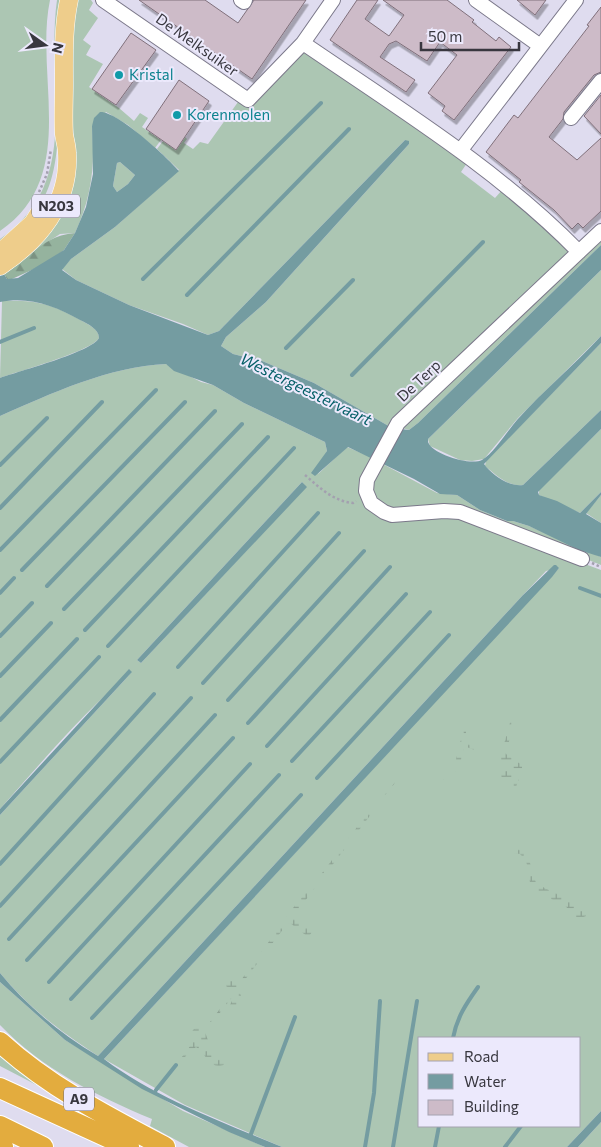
<svg xmlns="http://www.w3.org/2000/svg" width="601" height="1147" viewBox="0 0 601 1147" font-family="Commissioner,sans-serif">
<style>
.grass{fill:#acc6b3;fill-rule:evenodd}
.forest{fill:url(#forest-firs)}
.wetland{fill:url(#wetland-marsh)}
.water{fill:#749ca1;fill-rule:evenodd}
.lines{fill:none;stroke-linecap:round;stroke-linejoin:round}
.stream{stroke:#749ca1;stroke-width:4}
.building{fill:#cdbbc8;stroke:#80707b;filter:url(#shadow)}
.minor-casing{stroke:#7b788a;stroke-width:16}
.major-casing{stroke:#fff;stroke-width:19}
.highway-casing{stroke:#fff;stroke-width:22}
.path{stroke:#a3a0af;stroke-width:2.5;stroke-dasharray:2.5 2.5;stroke-linecap:butt}
.minor{stroke:#fff;stroke-width:14}
.major{stroke:#eecd8b;stroke-width:18}
.highway{stroke:#e3ac3e;stroke-width:20}
.culture-dot{fill:#0f9aa8;stroke:#ece9fc;stroke-width:2}
.labels{text-anchor:middle;stroke-width:4;stroke-linejoin:round;paint-order:stroke}
.shield{fill:#ece9fc;stroke:#6e6c78;stroke-width:1}
.shield-label{font-size:14px;font-weight:bold;fill:#38373f}
.street-label{font-size:15px;fill:#38373f;stroke:#ece9fc}
.culture-label{font-size:15px;fill:#0d838f;stroke:#ece9fc;text-anchor:start}
.water-label{font-size:16px;font-style:italic;fill:#066068;stroke:#ece9fc}
</style>
<defs>
<pattern id="forest-firs" width="22" height="20" patternUnits="userSpaceOnUse" patternTransform="scale(1.25)"><rect width="22" height="20" fill="#95b39e"/><path d="M5 1l3.5 6h-7zM16 11l3.5 6h-7z" fill="#7b9282"/></pattern>
<pattern id="wetland-marsh" width="20" height="14" patternUnits="userSpaceOnUse" patternTransform="scale(1.25)"><rect width="20" height="14" fill="#acc6b3"/><path d="M1 5h8M5 5V1M11 12h8M15 12V8" fill="none" stroke="#8da293"/></pattern>
<filter id="shadow"><feDropShadow dx="2.5" dy="4.5" stdDeviation="0" flood-color="#0004"/></filter>
</defs>
<rect width="100%" height="100%" fill="#dfdcef"/>
<path class="grass" d="M0 0H50C34 77 80 176 0 231Z
M57 0H60C49 61 73 153 40 205 30 220 13 234 0 247V239C84 182 45 84 57 0Z
M77 0H91L93 3 89 10 98 18 83 40 91 46 86 55 103 64 89 87 119 108 134 121 140 113 148 118 142 127 161 140 155 148 128 125 106 112 92 126C95 166 92 196 75 233L60 234 34 251 54 226 74 163 71 56Z
M302 51 460 156 467 163 461 172 495 198 503 189 569 248 570 257 392 428 314 383 255 358 253 359 233 354 221 346 226 337 266 302 409 144 405 140 219 331 208 335 183 324 129 305 76 280 62 269 71 259 115 227 179 170 157 149 163 141 176 150 185 137 187 139 184 143 193 149 200 142 208 144 238 102 244 105Z
M120 162 135 175 128 184 117 192 113 186 117 163Z
M601 236V245L418 423 409 430 402 428Z
M601 270V336L518 418 484 459 472 461 460 460 430 446 428 439Z
M2 301C38 300 52 304 84 322 91 326 99 330 99 338 92 351 19 371 0 378Z
M601 343V410L523 485C508 487 496 475 485 466L486 461Z
M166 364 201 382 213 385 244 403 325 442 327 451 318 474 347 447 373 458 370 506 450 514 601 570V1111L567 1147H282L185 1105 104 1059 559 568 546 571 523 595 98 1056C60 1031 30 1009 0 973V815L132 672C83 712 42 762 0 809V416C50 394 110 366 166 364ZM302 482 306 487 141 663 137 660ZM420 1038H580V1126H420Z
M601 429V492L580 513 539 495V490Z
M379 462 437 493 457 495 480 510 507 521H513L529 526 601 557V565L489 520 388 510 370 492Z
M601 495V523L586 513Z
M0 982 65 1040 183 1111 265 1147H189L150 1126 152 1119C97 1096 42 1069 0 1025Z
M0 1051 79 1107 0 1066Z
M601 1122V1147H578Z"/>
<path class="forest" d="M75 233 64 250 45 264 12 279H7L4 274C29 259 44 235 75 233Z"/>
<path class="wetland" d="M511 719 514 721 506 754 522 765V770L516 787C495 782 504 773 498 759L464 746 460 768 441 781 439 778 455 764 465 723 467 722 465 742 493 755H501Z
M401 775 295 914 315 929 308 937 290 923 287 924 238 989 243 1000C239 1005 234 1012 227 1011L235 995 233 996 205 1032 209 1043 208 1050 217 1060 228 1058 227 1063C212 1073 207 1055 196 1047L176 1065 193 1042 187 1041 193 1030 199 1026 202 1030 201 1034 231 994 230 988 223 985 225 975 235 984 239 983 296 904 316 881 364 818V814H369Z
M518 849 527 853 536 883C549 892 578 900 587 912L586 916 578 919C573 915 569 909 564 905 553 897 535 899 530 882 526 870 531 865 520 854L507 852 508 850Z"/>
<path class="water" d="M100 112C117 111 165 155 179 171L115 227 71 259 62 270 76 280 129 305 208 335 219 331 405 140 409 141V144L266 302 226 337 221 346 233 354 253 359 255 358 314 383 392 428 409 430 418 423 601 245V270L428 439V442C432 454 470 466 482 460 494 453 508 430 517 420 544 390 574 365 601 336V343L484 464C492 475 509 487 523 485L601 410V429L538 492 539 495 557 501 580 513 601 492V495L586 514 601 523V557L579 550 529 526 513 521H507L480 510 457 495 440 494 414 479 348 447 315 476 311 473 327 451 325 442 244 403 213 385 174 371 166 364C110 366 50 394 0 416V378C19 371 92 352 99 338 99 329 88 324 80 320 55 306 29 296 0 302V276L4 274 7 279 18 278 64 250 75 233 86 207 93 174 92 126 94 118ZM120 162 135 175 128 184 117 192 113 186 117 163Z
M302 482 307 487 141 663 137 660Z
M554 565H556L559 568 552 577 104 1059C156 1098 222 1122 282 1147H265L229 1132 142 1089 65 1040 0 982V973C28 1007 61 1034 98 1056L523 595Z
M129 669 132 672 0 815V809Z
M601 1111V1122L578 1147H567Z"/>
<g class="lines">
<path class="stream" d="M143 279 321 103
M187 295 349 129
M0 342 34 328
M286 348 353 280
M352 375 483 242
M0 465 47 418
M0 508 102 402
M0 550 156 390
M22 570 185 402
M47 586 215 411
M580 588 601 596
M0 593 14 578
M64 609 242 424
M85 630 268 437
M0 636 32 603
M108 646 294 448
M178 667 318 513
M0 676 51 623
M203 683 339 533
M228 700 364 551
M0 720 77 639
M248 723 390 567
M267 746 406 594
M292 761 430 612
M0 762 99 657
M317 778 449 635
M0 864 154 694
M0 906 191 698
M9 939 215 715
M27 960 233 738
M49 982 250 764
M71 999 279 775
M92 1018 301 795
M453 1038C457 1017 466 1004 478 987
M156 1090 176 1065
M251 1134 295 1017
M365 1147 374 1093 380 1001
M393 1147 417 1001
M435 1147 439 1126
M505 1147 521 1126"/>
</g>
<path class="building" d="M139 0H205L238 23 254 0H306L252 79Z
M357 0H378L365 19 389 36 404 15 383 0H447L474 20 472 22 496 41 499 37 511 47 454 120 442 111 445 106 428 93 457 55 440 42 427 61 396 41 389 44 380 57 415 80 406 92 330 40Z
M517 0H546L535 15Z
M601 7V72L594 75 564 112 563 119 549 137 577 160 601 138V211L583 228 578 223 572 229 554 210 519 182 521 180 486 152 514 115 518 118 589 26 587 25Z
M131 33 156 50 116 105 92 89Z
M179 80 209 101 176 150 146 129Z
M601 95V134L584 116Z"/>
<g class="lines">
<g class="minor-casing">
<path id="minor" d="M103 0 248 100 303 43 333 0
M241 0 244 2 245 0
M476 0 539 45
M303 43C398 108 499 170 579 252
M571 118 601 81
M460 151 576 0
M582 559 460 512 444 511 392 515 384 512 371 503 366 491 367 480 398 423 601 231"/>
</g>
<g class="major-casing">
<path id="major" d="M0 253 33 223 44 206
M0 266C39 240 70 203 67 153 67 147 65 141 64 134 63 118 64 101 64 84 64 56 63 28 69 0"/>
</g>
<g class="highway-casing">
<path id="highway" d="M0 1042C48 1086 108 1117 165 1147
M0 1088 129 1147
M0 1126 43 1147
M0 1146 3 1147"/>
</g>
<path class="path" d="M39 192 47 174 51 149
M305 475C320 488 333 501 353 503L356 501
M592 563 601 567"/>
<use href="#minor" class="minor"/>
<use href="#major" class="major"/>
<use href="#highway" class="highway"/>
</g>
<g class="culture-dot">
<circle cx="119" cy="75" r="5"/>
<circle cx="177" cy="115" r="5"/>
</g>
<g class="labels">
<g class="shield">
<rect x="32" y="194.5" width="48" height="23" rx="4"/>
<rect x="64" y="1087.5" width="30" height="23" rx="4"/>
</g>
<g class="shield-label">
<text x="56" y="211">N203</text>
<text x="79" y="1104">A9</text>
</g>
<g class="street-label">
<text transform="translate(197 45) rotate(35)" y="5">De Melksuiker</text>
<text transform="translate(419 381) rotate(-43)" y="5">De Terp</text>
</g>
<g class="culture-label">
<text x="129" y="80">Kristal</text>
<text x="187" y="120">Korenmolen</text>
</g>
<g class="water-label">
<text transform="translate(306 389) rotate(26)" y="6">Westergeestervaart</text>
</g>
</g>
<rect x="418" y="1037" width="162" height="90" fill="#ece9fc" stroke="#a4a2b0"/>
<rect x="428" y="1053" width="25" height="8" fill="#eecd8b" stroke="#a4a2b0"/>
<text x="464" y="1062" font-size="15" fill="#38373f">Road</text>
<rect x="428" y="1074" width="25" height="15" fill="#749ca1" stroke="#a4a2b0"/>
<text x="464" y="1087" font-size="15" fill="#38373f">Water</text>
<rect x="428" y="1100" width="25" height="15" fill="#cdbbc8" stroke="#a4a2b0"/>
<text x="464" y="1112" font-size="15" fill="#38373f">Building</text>
<g transform="translate(45 45) rotate(104)" stroke="#ece9fc" stroke-width="4" paint-order="stroke">
<path d="M0-4L9 19L0 12L-9 19Z" fill="#38373f"/>
<text y="-8" font-size="14" font-weight="bold" text-anchor="middle" fill="#38373f">N</text>
</g>
<path d="M421 42v8h98v-8" fill="none" stroke="#38373f" stroke-width="2.5"/>
<text x="428" y="42" font-size="15" fill="#38373f" stroke="#ece9fc" stroke-width="4" paint-order="stroke">50 m</text>
</svg>
